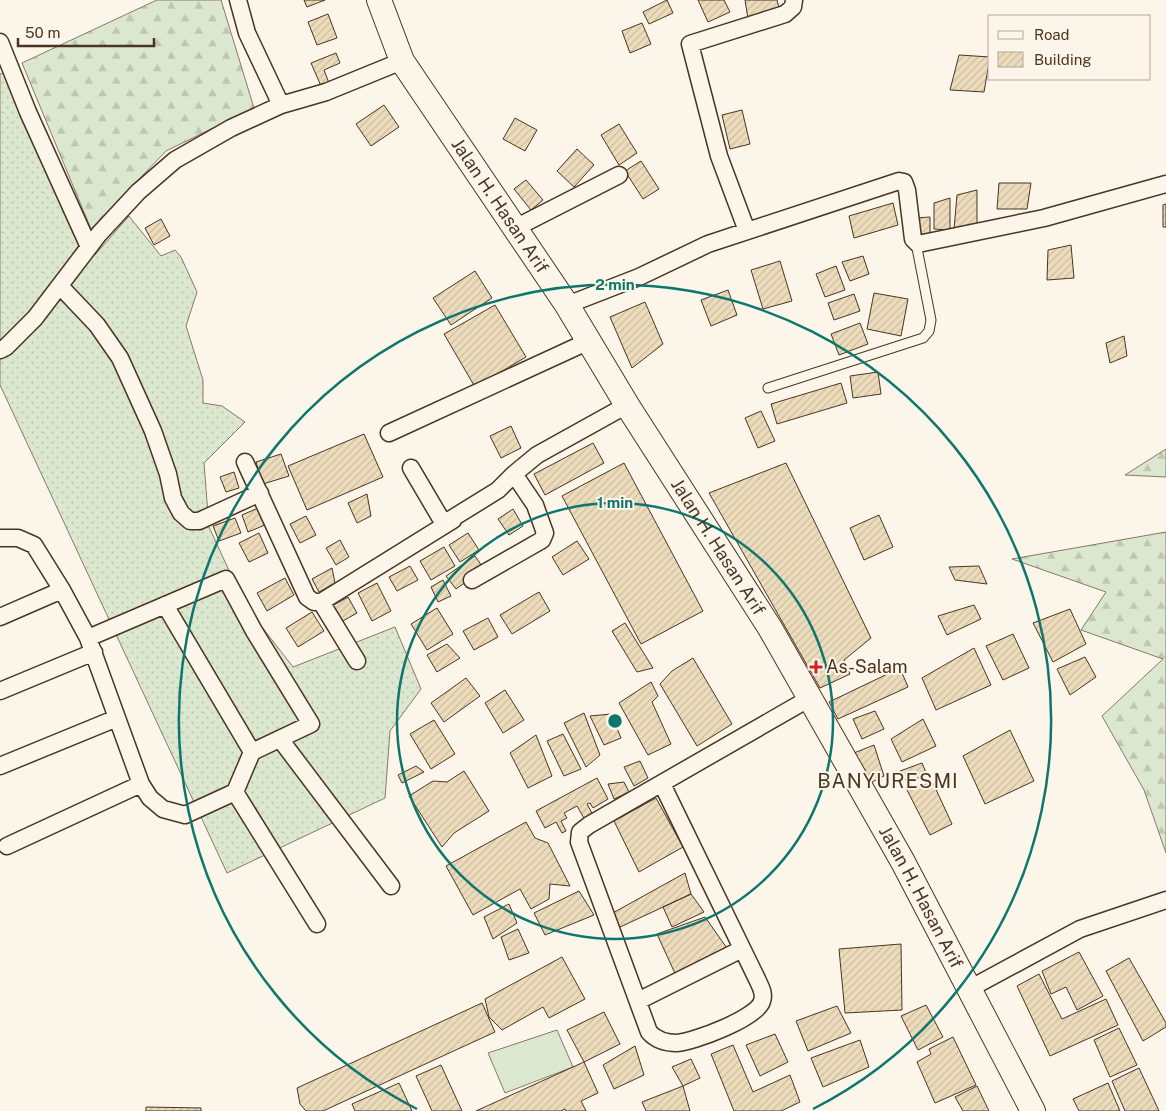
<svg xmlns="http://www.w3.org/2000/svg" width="1166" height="1111" viewBox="0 0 1166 1111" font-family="'Public Sans',sans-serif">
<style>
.grass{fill:url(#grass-dots);stroke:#887966}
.forest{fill:url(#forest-firs);stroke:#887966}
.pitch{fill:#dce7d0;stroke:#887966}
.building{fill:url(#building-hatch);stroke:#4a3520}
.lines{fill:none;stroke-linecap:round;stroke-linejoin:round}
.service-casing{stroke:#4a3520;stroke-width:11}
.minor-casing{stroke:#4a3520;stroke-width:19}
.secondary-casing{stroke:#4a3520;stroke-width:26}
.service{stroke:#fbf6e9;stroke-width:9}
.minor{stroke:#fbf6e9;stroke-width:16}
.secondary{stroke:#fbf6e9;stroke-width:24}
.ring{fill:none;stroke:#0f766e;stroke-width:2.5}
.poi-dot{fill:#c62828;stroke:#fbf6e9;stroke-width:2}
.labels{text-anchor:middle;stroke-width:4;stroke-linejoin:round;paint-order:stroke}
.street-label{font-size:18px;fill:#4a3520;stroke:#fbf6e9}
.poi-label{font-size:18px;fill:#4a3520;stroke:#fbf6e9;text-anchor:start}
.quarter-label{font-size:20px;letter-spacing:1px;fill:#4a3520;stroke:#fbf6e9}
.centre{fill:#0f766e;stroke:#fbf6e9;stroke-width:2.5}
.ring-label{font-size:15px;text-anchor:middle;font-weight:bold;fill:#0f766e;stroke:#fbf6e9;stroke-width:4;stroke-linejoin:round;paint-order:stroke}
</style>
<defs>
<pattern id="grass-dots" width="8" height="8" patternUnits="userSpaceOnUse" patternTransform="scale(1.25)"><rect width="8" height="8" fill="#dce7d0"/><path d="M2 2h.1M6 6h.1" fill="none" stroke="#bec7b2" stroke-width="1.8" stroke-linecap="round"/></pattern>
<pattern id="forest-firs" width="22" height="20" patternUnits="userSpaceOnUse" patternTransform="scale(1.25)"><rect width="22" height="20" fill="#dce7d0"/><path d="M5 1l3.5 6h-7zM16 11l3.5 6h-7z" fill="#bec7b2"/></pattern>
<pattern id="building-hatch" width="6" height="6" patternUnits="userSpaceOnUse" patternTransform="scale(1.25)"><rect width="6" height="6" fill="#ecdcbc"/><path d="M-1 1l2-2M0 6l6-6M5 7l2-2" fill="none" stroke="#ccbda1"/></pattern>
</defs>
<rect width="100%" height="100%" fill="#fbf6e9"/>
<path class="grass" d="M5 72 77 240 95 255 129 216 161 256 175 250 181 257 197 292 186 326 203 380V403L222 406 245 422 204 463 209 527 245 605 293 667 395 627 421 689 390 731 385 798 227 873 0 385V74Z"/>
<path class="forest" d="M157 0H221L254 108 166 151 91 229 22 63Z
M1166 449V477L1125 475Z
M1166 532V853L1144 790 1102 716 1163 659 1081 630 1106 592 1012 559Z"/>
<path class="pitch" d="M557 1030 573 1067 505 1093 488 1053Z"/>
<path class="building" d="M304 0H325L307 7Z
M667 0 673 13 649 24 643 12Z
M698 0H724L730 12 708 22Z
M745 0H777L780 12 748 19Z
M328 14 337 38 317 45 308 22Z
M642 23 651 44 630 53 622 31Z
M336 53 340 63 324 70 329 83 321 86 311 63Z
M959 55 990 57 984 92 950 90Z
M384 105 399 127 371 146 356 124Z
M742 110 750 144 730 149 722 115Z
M515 118 537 130 525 151 503 139Z
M619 124 637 153 619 165 601 135Z
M577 149 594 165 574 187 557 171Z
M641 161 659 189 643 199 625 171Z
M526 180 543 200 531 210 514 189Z
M999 183H1031L1027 209H997Z
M977 190V224L954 229 957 195Z
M950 198V230L934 229V203Z
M893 203 898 225 854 238 849 216Z
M1166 204V227H1163V205Z
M930 217V236H916V218Z
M161 219 170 236 154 245 145 228Z
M1071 245 1074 278 1047 280 1048 250Z
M863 256 869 274 850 281 842 262Z
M780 261 792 301 763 309 751 270Z
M836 266 845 290 825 297 816 274Z
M475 271 492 298 451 325 433 298Z
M728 290 737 315 711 326 701 300Z
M874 293 908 299 901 336 867 329Z
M854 294 860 311 834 320 828 303Z
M645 302 663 344 632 368 610 317Z
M495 305 526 357 475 387 444 334Z
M860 323 868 344 839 355 831 334Z
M1124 336 1127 356 1110 363 1106 343Z
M878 372 881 394 853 398 850 376Z
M841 383 847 403 777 424 771 404Z
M761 411 775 441 758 448 745 418Z
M511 426 521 448 501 458 490 436Z
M364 434 383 477 307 510 288 466Z
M593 443 604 463 545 495 534 474Z
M281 454 289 476 263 484 256 462Z
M624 463 703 611 641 644 562 496Z
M786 463 871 638 844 660 850 674 820 688 709 493Z
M234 472 239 488 226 492 220 477Z
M367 494 371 516 357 523 348 503Z
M258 508 265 525 248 532 242 515Z
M513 509 523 526 509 535 498 519Z
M879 515 893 547 864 560 850 528Z
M306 516 316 535 300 543 290 524Z
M235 518 241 533 219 541 213 526Z
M259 533 268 553 249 562 239 543Z
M468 533 479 550 460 562 449 545Z
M340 540 349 557 336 565 326 548Z
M577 541 589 559 563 575 552 557Z
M444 547 455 566 431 580 420 561Z
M475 556 484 569 456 589 446 576Z
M410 566 418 580 397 591 389 577Z
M979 566 987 584 955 580 949 567Z
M332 568 335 583 319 592 312 579Z
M285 578 294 595 267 611 257 593Z
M443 580 451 596 438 602 431 587Z
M377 583 391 611 372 621 358 593Z
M539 592 550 611 512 634 500 615Z
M348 597 357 613 341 622 332 606Z
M974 605 981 619 947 635 938 616Z
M437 608 453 634 427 650 411 624Z
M1070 609 1086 644 1053 662 1033 623Z
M312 612 324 631 298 647 286 628Z
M488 618 498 637 474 650 463 631Z
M625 623 653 668 637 672 612 631Z
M1013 634 1029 668 1003 680 986 646Z
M447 644 460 658 437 672 427 655Z
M974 648 991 685 936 710 922 678Z
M1085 657 1096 677 1070 695 1057 669Z
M693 658 732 724 697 746 660 684 672 671Z
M900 668 908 687 838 719 829 702Z
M466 678 480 696 444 722 431 703Z
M651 682 658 696 652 702 671 744 648 755 619 703Z
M505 690 524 720 503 733 485 703Z
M875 711 884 729 862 739 853 719Z
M584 713 600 755 586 767 564 723Z
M611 714 621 738 604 745 590 716Z
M923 719 936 746 902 762 891 739Z
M434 720 455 754 431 769 410 734Z
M1010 730 1034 781 985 804 963 756Z
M563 734 581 769 564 776 547 741Z
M536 735 552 776 528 788 510 753Z
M874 745 884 776 870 783 854 753Z
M640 761 648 778 634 786 624 767Z
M922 763 927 775 907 782 900 771Z
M416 766 424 772 402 783 398 775Z
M464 771 489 811 454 833 442 847 409 796 433 781 447 782Z
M597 778 608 799 593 808 590 803 587 804 593 815 585 820 577 806 564 813 567 818 561 821 566 831 562 833 556 822 545 828 536 811Z
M624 782 629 792 614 799 608 784Z
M933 783 952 824 930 835 906 788Z
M656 798 683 847 639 872 614 821Z
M526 822 535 838 548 843 570 886 550 884 549 899 531 909 520 889 473 915 446 866Z
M685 873 691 894 618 928 611 914Z
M579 891 594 915 545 935 534 913Z
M691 894 704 912 672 927 663 907Z
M509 904 517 923 493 939 484 917Z
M705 917 729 951 678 980 657 934Z
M518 929 529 953 509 960 501 937Z
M901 944 902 1010 845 1013 839 949Z
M1079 952 1103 996 1077 1010 1066 987 1051 994 1042 971Z
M562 957 585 999 549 1018 543 1007 502 1030 489 1017 485 999Z
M1129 958 1166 1023V1027L1143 1041 1106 971Z
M1039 974 1062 1019 1106 999 1118 1025 1050 1056 1017 986Z
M482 1003 495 1032 323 1111H306L300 1104 297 1088Z
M926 1005 943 1037 918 1050 901 1016Z
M837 1006 851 1033 808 1051 796 1021Z
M604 1012 620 1044 584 1062 567 1030Z
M1119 1028 1137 1065 1110 1077 1094 1040Z
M775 1034 788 1062 760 1076 746 1045Z
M953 1037 976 1085 935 1103 917 1062 931 1054 929 1049Z
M860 1040 869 1067 823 1087 811 1058Z
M733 1045 753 1092 790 1075 800 1102 781 1111H734L711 1054Z
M635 1046 644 1075 614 1089 603 1065Z
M691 1059 700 1078 683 1086 672 1067Z
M584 1062 598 1093 581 1101 586 1111H566L565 1109 561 1111H476Z
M441 1065 462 1111H432L416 1076Z
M1139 1068 1159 1111H1125L1112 1081Z
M399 1083 412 1111H355L352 1104Z
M1108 1083 1120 1111H1079L1073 1099Z
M683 1086 690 1111H646L642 1102Z
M977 1086 989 1111H963L955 1097Z
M146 1107 201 1108V1111H146Z"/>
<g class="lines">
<g class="service-casing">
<path id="service" d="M768 388 923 338 929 331 931 320 916 243"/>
</g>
<g class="minor-casing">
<path id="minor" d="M238 0 247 33 281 105
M0 42 28 112 89 247
M515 228 619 175
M747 231 719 156 690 44 785 14 793 7 794 0
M60 286 97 325 120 358 153 431 168 474 173 498 181 513 190 521H199L260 493
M567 305 639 277 708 244 899 181 904 182 907 190 913 239 918 244 1044 218 1166 184
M0 350 6 347 35 318 99 234 138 192 175 160 231 128 281 105 326 92 402 61
M389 433 589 341
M245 462 307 597 314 602H321L453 520
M411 468 441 519 448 521 498 490 514 474 537 455 627 405
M0 538H18L34 545 62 590 88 638 141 784 150 798 163 809 185 815 235 792 252 752
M472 580 542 540 545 533 535 505 514 474
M321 602 357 661
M0 617 62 590
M88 638 226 579 254 631 311 724 252 752 165 605
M0 691 94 652
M280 739 391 886
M0 766 117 718
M662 784 757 979C760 986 765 993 762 1001 758 1018 693 1042 677 1043 666 1043 656 1040 649 1032L579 842 580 832 589 825 810 698
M235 792 317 924
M7 846 141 784
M969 989 1080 929 1166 900
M638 1001 742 949"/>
</g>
<g class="secondary-casing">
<g id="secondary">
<path id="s1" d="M379 0 402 61 567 305 627 405 770 628 903 862 1033 1111"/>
</g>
</g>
<use href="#service" class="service"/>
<use href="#minor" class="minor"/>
<use href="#secondary" class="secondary"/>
</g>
<g class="ring">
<circle cx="615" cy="721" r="218"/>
<path d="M417 1109A436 436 0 1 1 813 1109"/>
</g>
<path class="poi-dot" d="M813.5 659.5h5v5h5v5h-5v5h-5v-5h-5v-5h5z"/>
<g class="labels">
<g class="street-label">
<text dy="6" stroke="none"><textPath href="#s1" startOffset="240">Jalan H. Hasan Arif</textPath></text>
<text dy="6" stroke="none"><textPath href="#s1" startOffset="645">Jalan H. Hasan Arif</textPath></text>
<text dy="6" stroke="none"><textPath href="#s1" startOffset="1050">Jalan H. Hasan Arif</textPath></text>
</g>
<g class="poi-label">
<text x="826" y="673">As-Salam</text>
</g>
<g class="quarter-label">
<text x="888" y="788">BANYURESMI</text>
</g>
</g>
<circle cx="615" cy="721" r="8" class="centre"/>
<g class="ring-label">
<text x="615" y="290">2 min</text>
<text x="615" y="508">1 min</text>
</g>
<rect x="988" y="15" width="162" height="65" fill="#fbf6e9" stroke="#b4a999"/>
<rect x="998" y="31" width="25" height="8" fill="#fbf6e9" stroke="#b4a999"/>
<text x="1034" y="40" font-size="15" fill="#4a3520">Road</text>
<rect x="998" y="52" width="25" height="15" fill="url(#building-hatch)" stroke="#b4a999"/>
<text x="1034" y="65" font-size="15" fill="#4a3520">Building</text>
<path d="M18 38v8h136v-8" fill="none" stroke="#4a3520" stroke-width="2.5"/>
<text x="25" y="38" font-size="15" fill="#4a3520" stroke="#fbf6e9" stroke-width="4" paint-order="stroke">50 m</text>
</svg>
